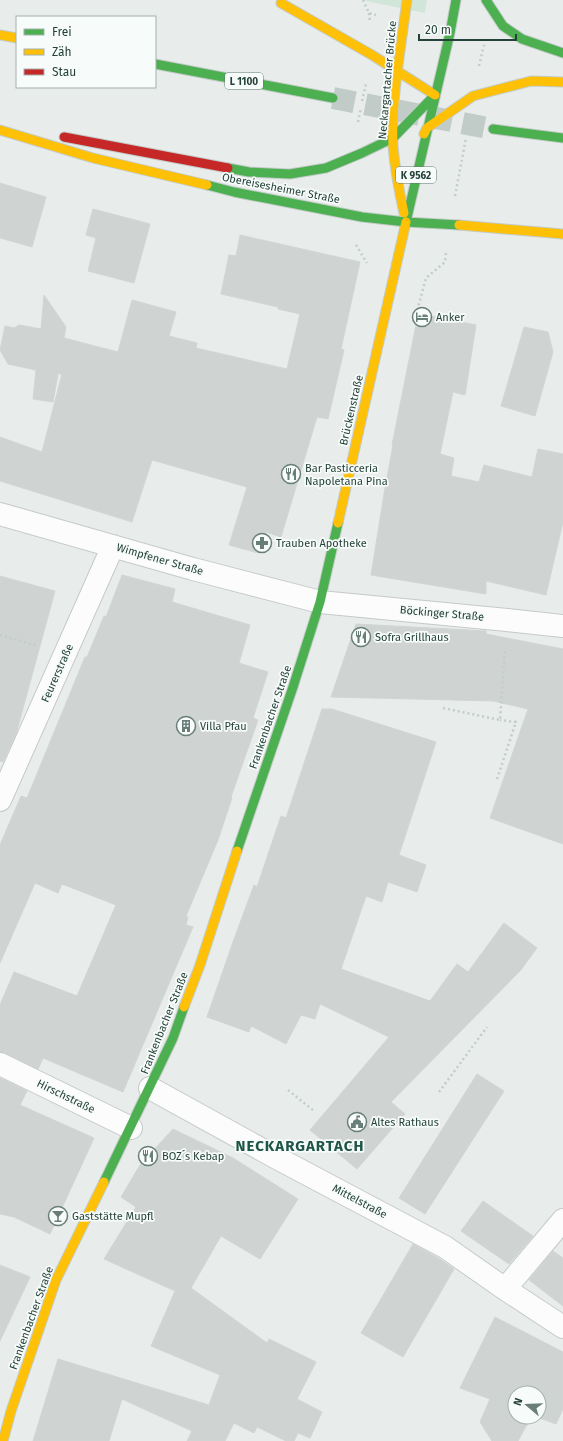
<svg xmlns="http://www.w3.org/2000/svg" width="563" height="1441" viewBox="0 0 563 1441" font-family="'Fira Sans',sans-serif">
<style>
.green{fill:#d1e6d8}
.building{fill:#cfd4d2;stroke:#d1d6d4}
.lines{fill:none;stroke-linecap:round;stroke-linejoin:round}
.primary-tunnel{stroke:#c1cbc8;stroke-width:22;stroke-dasharray:22 11;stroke-linecap:butt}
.street-casing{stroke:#c5cac8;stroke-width:24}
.fast-casing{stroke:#c3cbc8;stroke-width:11}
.slow-casing{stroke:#c3cbc8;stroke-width:11}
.jam-casing{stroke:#c3cbc8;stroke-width:11}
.path{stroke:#c3ccca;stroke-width:2.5;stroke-dasharray:2 3;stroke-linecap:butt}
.street{stroke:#fcfcfc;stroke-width:22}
.fast{stroke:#4caf50;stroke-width:9}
.slow{stroke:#ffc107;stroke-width:9}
.jam{stroke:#c62828;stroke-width:9}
.labels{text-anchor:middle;stroke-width:3.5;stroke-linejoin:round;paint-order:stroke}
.shield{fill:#f7fbf9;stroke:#637a73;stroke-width:1}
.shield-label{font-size:10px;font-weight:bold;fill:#24423a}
.street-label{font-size:11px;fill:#24423a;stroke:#f7fbf9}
.poi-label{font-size:11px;fill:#24423a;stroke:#f7fbf9;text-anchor:start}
.district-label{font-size:15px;font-weight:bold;letter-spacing:1px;fill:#1f5548;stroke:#f7fbf9}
</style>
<rect width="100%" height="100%" fill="#e8edeb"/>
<path class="green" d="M361 0H427L425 13Z"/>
<path class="building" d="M0 183 46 197 32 247 0 238Z
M93 209 150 224 134 283 88 271 96 238 86 235Z
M240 235 360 262 341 349 344 350 328 419 317 417 281 537 266 532 258 553 229 545 247 487 152 460 132 522 0 481V437L42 452 62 374H58L53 402 33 399 36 370 8 364 0 350 5 326 14 328 19 325 41 329 44 295 66 327 64 338 118 352 132 300 176 312 169 336 197 343 196 348 287 369 300 314 278 309V307L221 294 229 255 236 256Z
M426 315 476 325 465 395 453 392 440 454 454 458 451 476 479 482 484 465 532 477 538 449 563 454V522L546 595 486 581V594L371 575 384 494 393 445H392L417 320Z
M524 327 548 332 553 352 535 416 501 406Z
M122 575 175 589 172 602 250 625 239 663 268 672 253 718 258 720 231 797 232 798 218 840 186 916 188 917 186 925 193 927 123 1092 43 1058 38 1069 5 1053 0 1052V1005L14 972 77 996 116 905 62 884 58 893 35 883 0 963V845L21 796 27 798 85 657H87L104 616 106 617Z
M0 576 55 591 16 734 3 762 0 761Z
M356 624 486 631V634L563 649V844L490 818 528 709 493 701 331 697Z
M322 709H332L436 742 399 855 426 865 417 892 388 882 382 902 366 896 341 969 430 1001 457 964 468 972 504 923 537 948 520 971 391 1102 405 1114 357 1169 310 1130 389 1037 320 1004 315 1019 301 1015 286 1044 251 1026 249 1032 207 1017 233 942 254 885 257 887 281 816 286 818Z
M477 1074 504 1091 425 1214 399 1198Z
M0 1078 27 1091 20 1105 94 1138 50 1234 14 1217 0 1214Z
M173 1129 233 1158 298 1199 260 1259 221 1236 191 1288 267 1343 269 1339 316 1362 297 1399 322 1412 310 1438 298 1433 294 1441H286L257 1427 254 1433 234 1423 225 1441H187L192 1431 122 1399 109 1441H33L58 1359 209 1405 220 1375 151 1346 175 1291 104 1259 136 1207 121 1197 140 1165Z
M483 1201 533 1236 509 1264 461 1231Z
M413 1244 438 1258 454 1269 403 1357 361 1333Z
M553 1251 563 1258V1306L529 1280Z
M0 1265 30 1277 0 1341Z
M495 1317 563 1352V1409L556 1424 537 1417H539V1393H515V1417H531L518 1441H492L480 1422 490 1399 460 1388Z"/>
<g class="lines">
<path class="primary-tunnel" d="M333 98 493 129"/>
<g class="street-casing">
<path id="street" d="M0 514 193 569 320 602 507 620 563 626
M0 800 113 546
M0 1064 131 1128
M150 1088 277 1158 445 1247 505 1289 563 1327
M505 1289 563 1220"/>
</g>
<g class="fast-casing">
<path id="fast" d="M486 0 503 26 522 39 563 53
M155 64 333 98
M493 129 563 138
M228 168 249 172 290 174 326 168 362 153 393 138 435 95
M207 185 234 192 362 217 406 222 459 225
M406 222 450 33 456 0
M237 851 293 687 320 602 338 523
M104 1182 173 1038 184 1007"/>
</g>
<g class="slow-casing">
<path id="slow" d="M281 3 372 55 435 95
M0 35 17 38
M0 130 93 158 207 185
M424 134 427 128 473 96 531 81 563 82
M404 213C399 191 395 169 393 146 391 100 401 47 407 0
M459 225 563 234
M338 523 406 222
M184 1007 200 965 237 851
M3 1441 11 1411 56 1280 104 1182"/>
</g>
<g class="jam-casing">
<path id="jam" d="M64 137 228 168"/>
</g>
<path class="path" d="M363 0 369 13 376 15
M369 13 370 22
M479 66 484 45
M362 101 366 84
M358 122 361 108
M455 196 466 138
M356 245 367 263
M416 315 426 278 445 262 446 252
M0 635 38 646
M443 708 500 720 505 648
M497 779 516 722 500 720
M288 1090 314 1111
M439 1092 487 1027"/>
<use href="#street" class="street"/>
<use href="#fast" class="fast"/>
<use href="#slow" class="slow"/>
<use href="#jam" class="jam"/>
</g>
<defs>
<g id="hotel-ring" transform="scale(1)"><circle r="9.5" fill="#f7fbf9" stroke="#697e78" stroke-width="1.5"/><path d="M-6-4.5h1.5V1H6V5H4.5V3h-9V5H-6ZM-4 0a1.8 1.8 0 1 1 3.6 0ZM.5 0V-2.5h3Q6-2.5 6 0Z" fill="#697e78"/></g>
<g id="restaurant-ring" transform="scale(1)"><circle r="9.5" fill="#f7fbf9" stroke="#697e78" stroke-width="1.5"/><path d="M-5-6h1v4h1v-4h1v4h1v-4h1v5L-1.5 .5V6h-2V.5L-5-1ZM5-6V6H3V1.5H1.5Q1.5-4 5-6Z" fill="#697e78"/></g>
<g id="pharmacy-ring" transform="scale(1)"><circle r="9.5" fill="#f7fbf9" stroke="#697e78" stroke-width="1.5"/><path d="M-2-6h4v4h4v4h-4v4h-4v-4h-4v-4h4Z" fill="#697e78"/></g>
<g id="building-ring" transform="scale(1)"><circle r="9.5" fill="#f7fbf9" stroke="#697e78" stroke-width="1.5"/><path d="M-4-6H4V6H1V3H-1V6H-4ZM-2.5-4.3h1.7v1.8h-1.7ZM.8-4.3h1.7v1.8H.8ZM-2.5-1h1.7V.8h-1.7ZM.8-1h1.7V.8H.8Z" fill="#697e78"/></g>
<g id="civic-ring" transform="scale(1)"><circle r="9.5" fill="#f7fbf9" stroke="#697e78" stroke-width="1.5"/><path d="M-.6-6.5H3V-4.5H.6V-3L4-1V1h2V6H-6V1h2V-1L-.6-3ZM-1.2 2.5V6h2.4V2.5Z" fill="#697e78"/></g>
<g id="bar-ring" transform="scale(1)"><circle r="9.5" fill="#f7fbf9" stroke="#697e78" stroke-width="1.5"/><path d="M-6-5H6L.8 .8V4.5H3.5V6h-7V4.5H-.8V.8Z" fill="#697e78"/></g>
</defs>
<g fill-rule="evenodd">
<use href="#hotel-ring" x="422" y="317"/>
<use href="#restaurant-ring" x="291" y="474"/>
<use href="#pharmacy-ring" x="262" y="543"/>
<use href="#restaurant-ring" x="361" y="637"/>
<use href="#building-ring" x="186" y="726"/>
<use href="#civic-ring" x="357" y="1122"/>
<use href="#restaurant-ring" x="148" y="1156"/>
<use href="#bar-ring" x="58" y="1216"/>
</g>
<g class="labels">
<g class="shield">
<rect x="225" y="73" width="38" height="16" rx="3"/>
<rect x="396" y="167" width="40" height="16" rx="3"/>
</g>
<g class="shield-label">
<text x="244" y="85">L 1100</text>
<text x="416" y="179">K 9562</text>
</g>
<g class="street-label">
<text transform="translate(387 80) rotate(-85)" y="4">Neckargartacher Brücke</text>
<text transform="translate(281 188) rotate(11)" y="4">Obereisesheimer Straße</text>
<text transform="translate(351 410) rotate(-77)" y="4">Brückenstraße</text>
<text transform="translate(160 559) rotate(16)" y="4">Wimpfener Straße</text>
<text transform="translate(442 613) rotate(5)" y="4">Böckinger Straße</text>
<text transform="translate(57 673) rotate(-66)" y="4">Feurerstraße</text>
<text transform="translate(270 717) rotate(-71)" y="4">Frankenbacher Straße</text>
<text transform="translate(164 1023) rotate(-68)" y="4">Frankenbacher Straße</text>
<text transform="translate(66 1096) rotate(26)" y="4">Hirschstraße</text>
<text transform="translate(360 1201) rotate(28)" y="4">Mittelstraße</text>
<text transform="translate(31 1318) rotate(-70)" y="4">Frankenbacher Straße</text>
</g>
<g class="poi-label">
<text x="436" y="321">Anker</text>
<text x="305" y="472">Bar Pasticceria<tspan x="305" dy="13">Napoletana Pina</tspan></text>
<text x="276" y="547">Trauben Apotheke</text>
<text x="375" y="641">Sofra Grillhaus</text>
<text x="200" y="730">Villa Pfau</text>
<text x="371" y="1126">Altes Rathaus</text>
<text x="162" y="1160">BOZ´s Kebap</text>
<text x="72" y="1220">Gaststätte Mupfl</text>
</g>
<g class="district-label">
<text x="300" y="1151">NECKARGARTACH</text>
</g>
</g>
<rect x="16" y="16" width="140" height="72" fill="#f7fbf9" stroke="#a3b1ad"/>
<rect x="24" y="29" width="20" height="6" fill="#4caf50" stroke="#a3b1ad"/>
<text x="52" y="36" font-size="12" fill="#24423a">Frei</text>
<rect x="24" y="49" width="20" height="6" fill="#ffc107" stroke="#a3b1ad"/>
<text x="52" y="56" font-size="12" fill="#24423a">Zäh</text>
<rect x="24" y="69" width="20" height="6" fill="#c62828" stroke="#a3b1ad"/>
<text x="52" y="76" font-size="12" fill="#24423a">Stau</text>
<g transform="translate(527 1405) rotate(289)"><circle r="19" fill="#f7fbf9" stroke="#a3b1ad"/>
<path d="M0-3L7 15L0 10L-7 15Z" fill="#697e78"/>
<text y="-6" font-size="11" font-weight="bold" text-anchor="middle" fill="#24423a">N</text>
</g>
<path d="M419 34v6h97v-6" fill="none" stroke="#24423a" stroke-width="2"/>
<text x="425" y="34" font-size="12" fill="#24423a" stroke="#f7fbf9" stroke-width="3" paint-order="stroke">20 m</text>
</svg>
